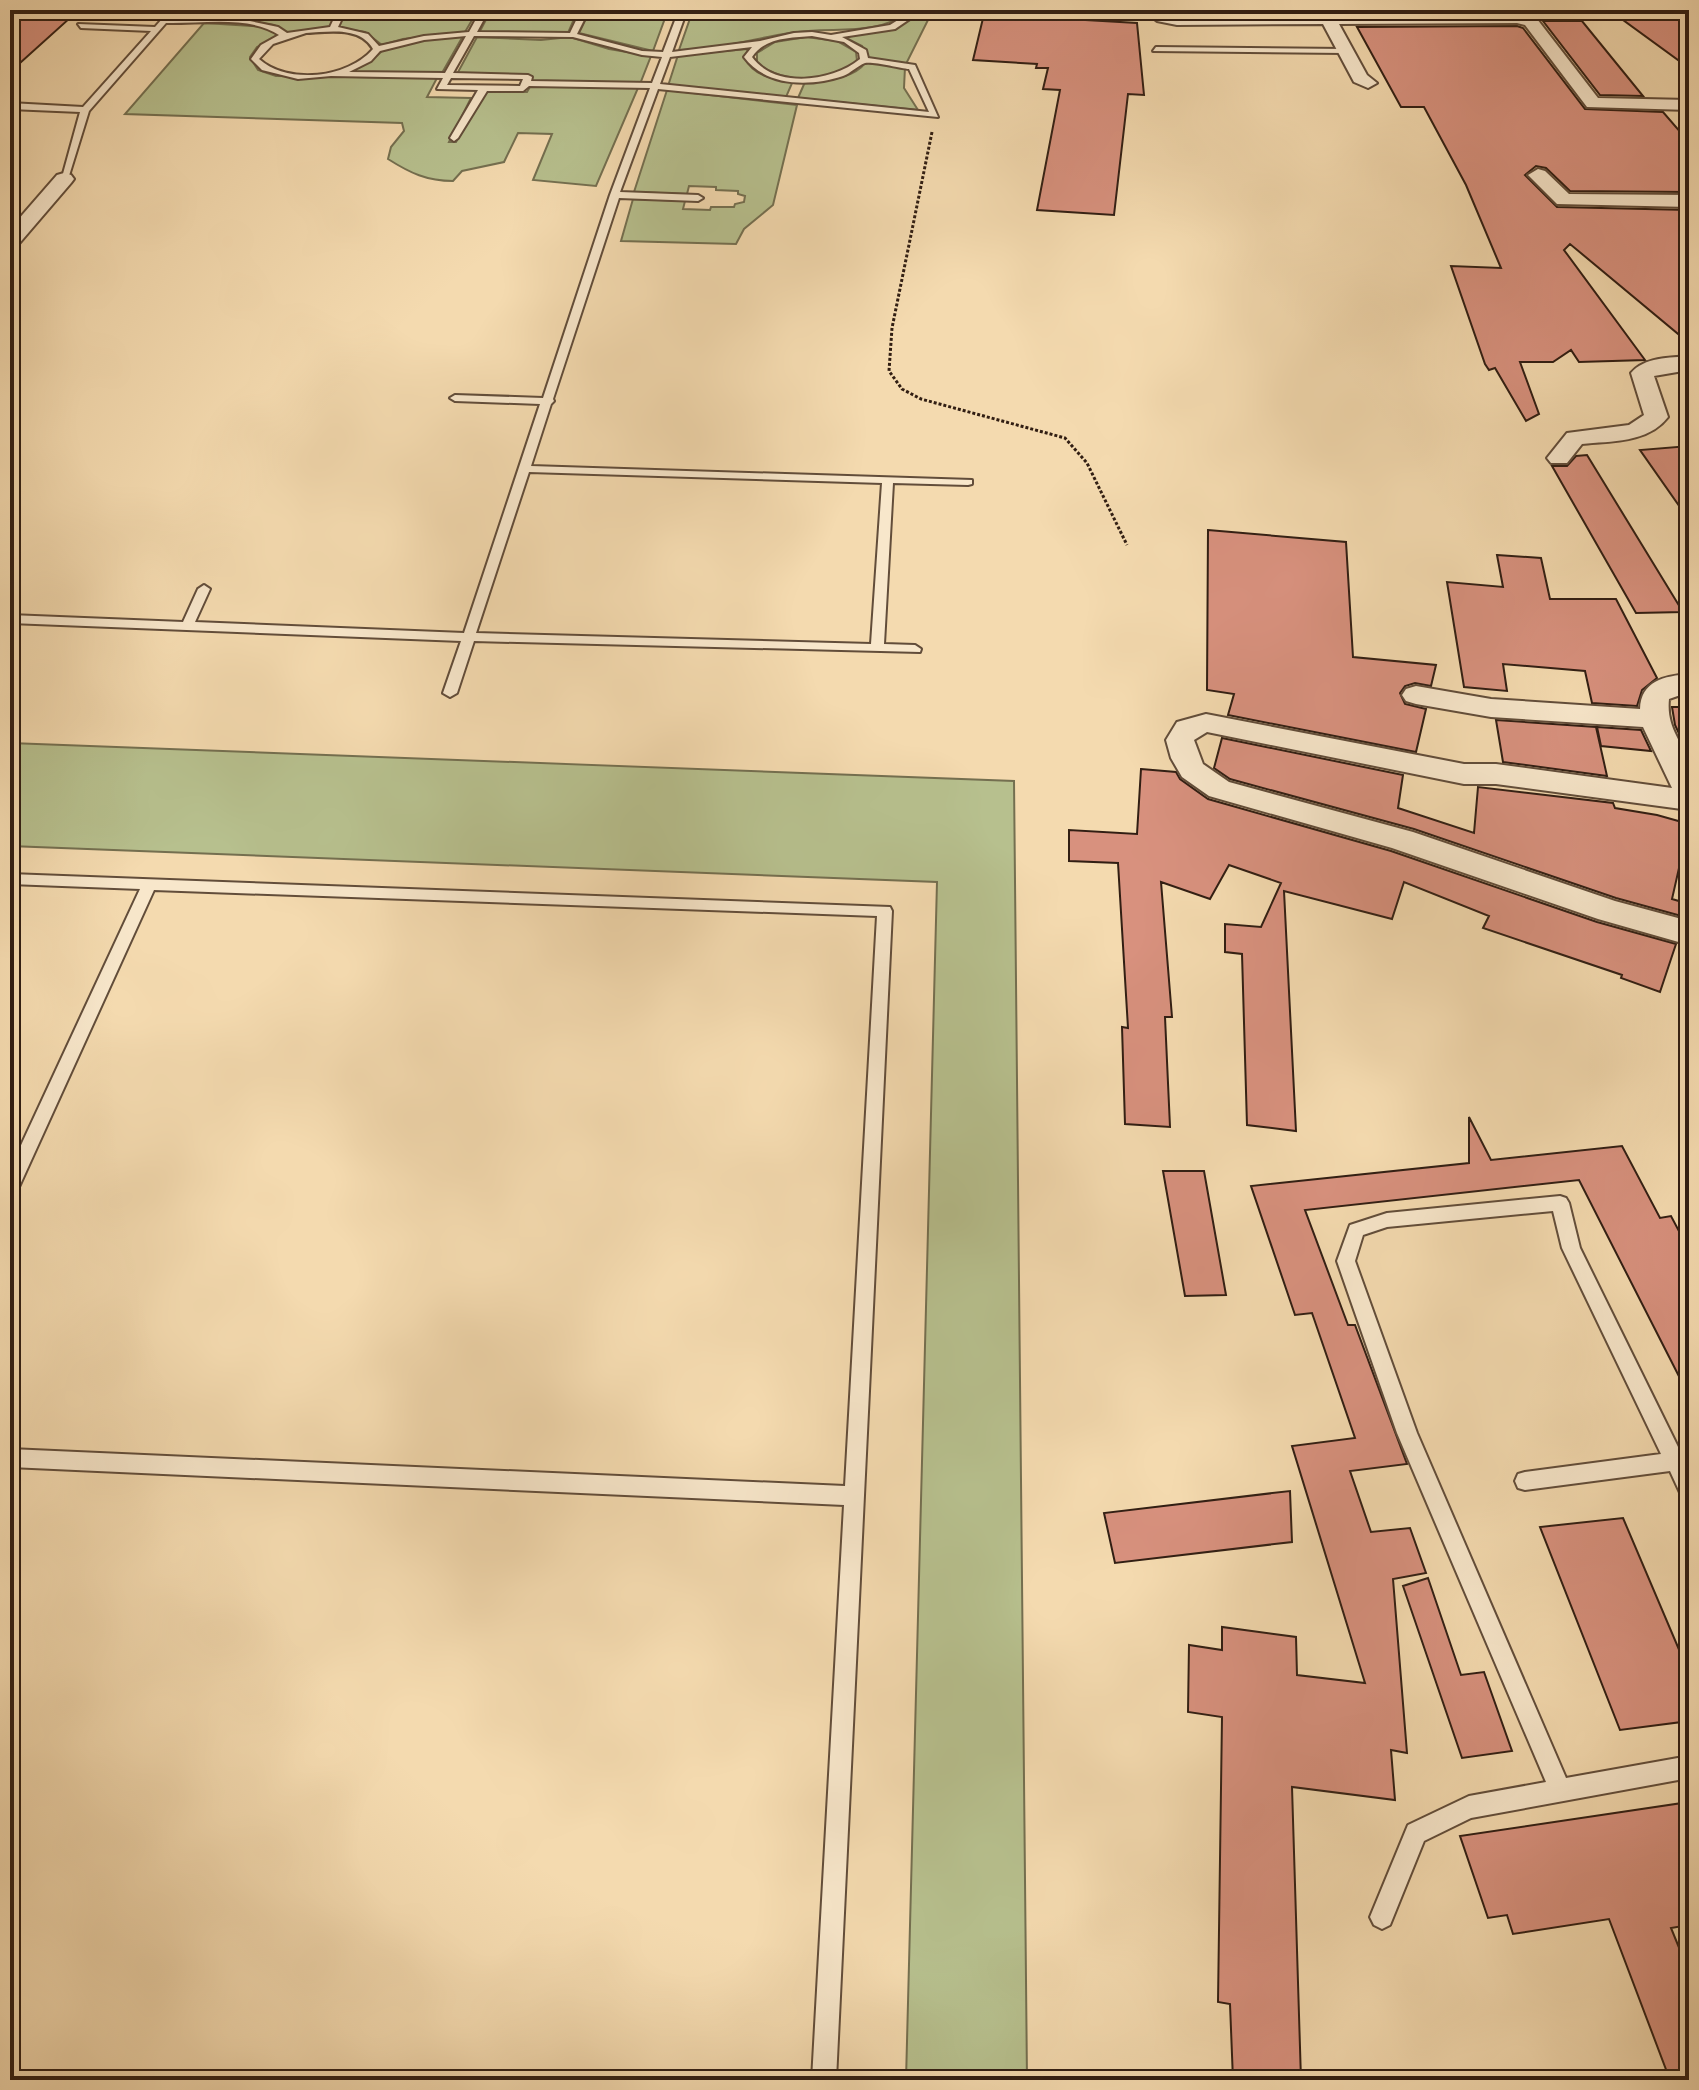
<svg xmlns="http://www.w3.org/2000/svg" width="1699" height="2090" viewBox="0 0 1699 2090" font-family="'Old Standard TT',serif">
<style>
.green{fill:#b7c08e;stroke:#746f50;stroke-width:2}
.building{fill:#d8917e;stroke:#311e13;stroke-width:2}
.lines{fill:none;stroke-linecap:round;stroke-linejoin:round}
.service-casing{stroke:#624d3a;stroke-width:4}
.minor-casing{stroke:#624d3a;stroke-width:4}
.path{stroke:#311e13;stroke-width:3;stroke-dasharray:3 2;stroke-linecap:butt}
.service{fill:#f8e7cb;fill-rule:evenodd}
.minor{fill:#f8e7cb;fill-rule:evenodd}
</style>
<rect width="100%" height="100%" fill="#f4daaf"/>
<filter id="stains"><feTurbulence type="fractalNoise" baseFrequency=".0025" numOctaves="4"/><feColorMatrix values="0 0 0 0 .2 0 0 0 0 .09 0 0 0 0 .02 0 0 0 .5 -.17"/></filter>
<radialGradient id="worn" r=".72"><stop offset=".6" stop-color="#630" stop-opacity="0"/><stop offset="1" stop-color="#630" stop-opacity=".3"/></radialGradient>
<path class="green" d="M215 10H338L330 28 288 33 274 25 261 23 206 20Z
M344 10H478L465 32 403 39 382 45 365 32 337 28Z
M491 10H578L568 33 540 35 479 33Z
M590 10H668L653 51 579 33Z
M693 10H914C869 39 837 25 789 33 752 39 717 50 679 50Z
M924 10H933L906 64 867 59 862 46 846 38C873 26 900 31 924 10Z
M204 23 268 27 282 35 257 47 250 57 258 70 276 76 437 78 427 97 471 98 449 142H456L487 91 527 92 531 85 638 88 596 186 533 180 552 134 518 133 504 162 462 171 453 181C427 181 410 173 388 159L391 147 404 131 402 123 125 114Z
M463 36 442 73H345C362 68 370 62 382 51 395 40 444 38 463 36Z
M477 37 541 40 570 37 609 49 651 56 640 84 531 81 532 76 457 74Z
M806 37 837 41 856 52 857 61C837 84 777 84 757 62V53L775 42Z
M748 49 745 58C753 76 774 80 793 81L786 97 668 86 678 55Z
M866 62 905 67 904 88 918 110 798 98 805 82C826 80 853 80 866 62Z
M667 90 797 105 773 205 744 229 736 244 621 241 633 199 685 201 683 209 710 210 711 207H734L735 204 744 202 745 196 738 194V191L716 190V187L689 186 687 194 634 192Z
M10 743 1014 781 1027 2080H906L937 882 10 846Z"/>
<path class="building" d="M1689 13V68L1619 17Z
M984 14 1137 23 1144 95 1128 94 1114 215 1037 210 1060 90 1043 89 1048 68H1036L1037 64 973 60Z
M10 15 70 18 10 72Z
M1543 21H1582L1643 96 1600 95Z
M1517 26 1523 28 1585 109 1663 112 1689 142V192L1570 191 1546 168 1536 166 1525 175 1557 207 1689 210V343L1570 244 1564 250 1645 360 1579 362 1571 350 1553 362H1520L1539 414 1526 421 1495 368 1489 370 1485 364 1451 266 1501 268 1466 185 1424 107H1401L1357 27Z
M1689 446V520L1640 450Z
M1587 455 1683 612 1636 613 1552 466H1567L1576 456Z
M1208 530 1346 542 1353 657 1436 665 1431 686 1415 683 1405 686 1400 693 1405 704 1426 709 1416 752 1228 715 1234 694 1207 690Z
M1497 555 1541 558 1550 599H1616L1657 678 1642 690 1637 706 1592 703 1585 671 1503 664 1507 691 1464 687 1447 582 1503 587Z
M1672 707H1689V755L1675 725Z
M1496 720 1596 727 1607 776 1503 762Z
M1597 727 1641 730 1651 751 1601 746Z
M1222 738 1403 775 1398 808 1474 833 1478 787 1613 803 1615 808 1657 815 1689 824 1672 899 1689 904 1685 917 1616 898 1414 829 1230 779 1214 768Z
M1141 769 1176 772 1180 779 1208 799 1391 851 1597 922 1676 944 1660 992 1621 978 1622 975 1483 928 1489 916 1404 882 1392 919 1284 891 1296 1131 1247 1125 1242 954 1225 952V924L1261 927 1281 883 1229 865 1210 899 1161 882 1172 1017H1165L1170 1127 1125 1124 1122 1027 1128 1028 1118 863 1069 861V830L1137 834Z
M1469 1117 1491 1160 1622 1146 1660 1218 1671 1216 1689 1250V1396L1579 1180 1305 1210 1348 1325H1355L1407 1464 1350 1471 1371 1532 1410 1528 1426 1573 1393 1579 1407 1753 1391 1750 1395 1800 1292 1787 1301 2080H1233L1230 2004 1218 2002 1222 1717 1188 1712 1189 1645 1222 1650V1627L1296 1637 1297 1675 1365 1683 1292 1446 1355 1438 1312 1313 1295 1315 1251 1186 1469 1163Z
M1163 1171H1204L1226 1295 1185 1296Z
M1290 1491 1292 1542 1115 1563 1104 1513Z
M1623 1518 1689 1673V1721L1620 1730 1540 1527Z
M1428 1578 1461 1675 1484 1672 1512 1751 1462 1758 1403 1586Z
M1689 1802V1925L1671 1928 1689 1972V2080H1670L1609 1919 1513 1934 1507 1915 1488 1918 1460 1836Z"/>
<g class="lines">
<g class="service-casing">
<path id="service" d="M170 10H178L170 19 245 20 278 27 287 33 330 27 338 10H346L338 27 368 34 379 46 424 36 469 32 481 10H489L477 32 570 33 581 10H589L577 34 642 51 663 52 679 10H687L672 52 760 41 794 33 812 32 831 35 890 25 914 10H923L895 29 842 37 866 50 868 58 915 65 938 117 658 89 620 192 698 195 703 198 698 201 619 198 553 399 554 401 551 404 531 466 972 480V484L968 485 893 483 884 644 915 645 921 649 920 652 474 641 457 693 450 697 443 693 461 641 10 623V615L183 622 198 589 204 585 210 589 195 622 464 633 540 404 455 401 450 398 455 395 543 398 610 195 650 88 529 86 523 91H487L458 138 454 141 450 138 478 90 437 89 443 78 331 76 298 79 262 70 251 59 261 45 279 35C249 15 201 24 166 23L89 111 68 179 61 181 80 112 10 109V103L83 107 151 31 81 28 78 24 155 27ZM306 33C328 32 360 26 373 49 348 78 288 85 259 59L273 44ZM466 36 445 73 349 72 371 61 380 51 424 40ZM474 36 573 37 642 55 662 57 652 83 531 81 532 77 528 75 453 73ZM812 36 844 42 859 53 860 59C832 82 775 89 752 57 765 37 791 38 812 36ZM752 47 744 57C766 87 810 87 843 76 851 73 857 66 865 63 872 61 900 68 909 69L929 112 660 84 670 57ZM451 78 523 79 520 86 447 85ZM529 472 882 483 871 644 476 633Z
M1156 47 1345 49 1349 51 1345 53 1153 51Z
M10 874 890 907 892 911 836 2080H812L844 1505 10 1467V1449L845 1486 877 916 154 890 19 1187 16 1192 10 1194V1169L140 889 10 884Z
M1560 1196 1566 1198 1569 1203 1580 1248 1680 1451 1689 1450V1499L1682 1497 1670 1471 1525 1490 1518 1488 1515 1481 1518 1474 1525 1472 1661 1454 1562 1248 1553 1211 1387 1227 1363 1235 1355 1261 1417 1433 1566 1778 1689 1756V1778L1471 1818 1424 1841 1390 1925 1382 1929 1374 1925 1370 1917 1408 1825 1469 1796 1546 1782 1397 1433 1337 1261 1350 1225 1387 1213Z"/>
</g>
<g class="minor-casing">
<path id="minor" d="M1143 10H1162L1177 15 1518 13 1537 19 1598 98 1689 100V110L1587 107 1525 25 1517 23 1339 24 1367 75 1377 83 1368 88 1354 82 1323 24 1177 25 1157 21Z
M1538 169 1545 171 1569 194 1689 195V207L1557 204 1528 175Z
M64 173 71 175 74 179 71 183 17 246 10 248V229L57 175Z
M1689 356V370L1654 376 1668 417C1648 443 1611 441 1582 444L1567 463H1551L1547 458 1567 433 1629 425 1644 415 1631 373C1644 357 1670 358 1689 356Z
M1689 674V692L1669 699C1666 728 1682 740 1689 765 1692 778 1689 797 1689 810L1496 784H1464L1207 732 1194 740 1203 764 1229 782 1413 832 1615 901 1689 921V945L1598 919 1392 848 1209 796 1182 777 1171 758 1166 740 1177 722 1206 714 1464 764H1496L1672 788 1643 727 1491 717 1416 704 1406 701 1402 695 1406 689 1416 686 1491 699 1640 709C1641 681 1664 676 1689 674Z"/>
</g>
<path class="path" d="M932 132 892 328 889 371 902 389 921 399 1065 438 1087 463 1127 545"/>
<use href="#service" class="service"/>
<use href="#minor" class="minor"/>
</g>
<rect width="1699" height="2090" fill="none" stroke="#f4daaf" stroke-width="40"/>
<rect x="12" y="12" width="1675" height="2066" fill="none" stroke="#311e13" stroke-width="4"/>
<rect x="20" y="20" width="1659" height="2050" fill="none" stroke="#311e13" stroke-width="2"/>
<rect width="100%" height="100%" filter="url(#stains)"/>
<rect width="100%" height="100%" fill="url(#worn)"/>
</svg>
